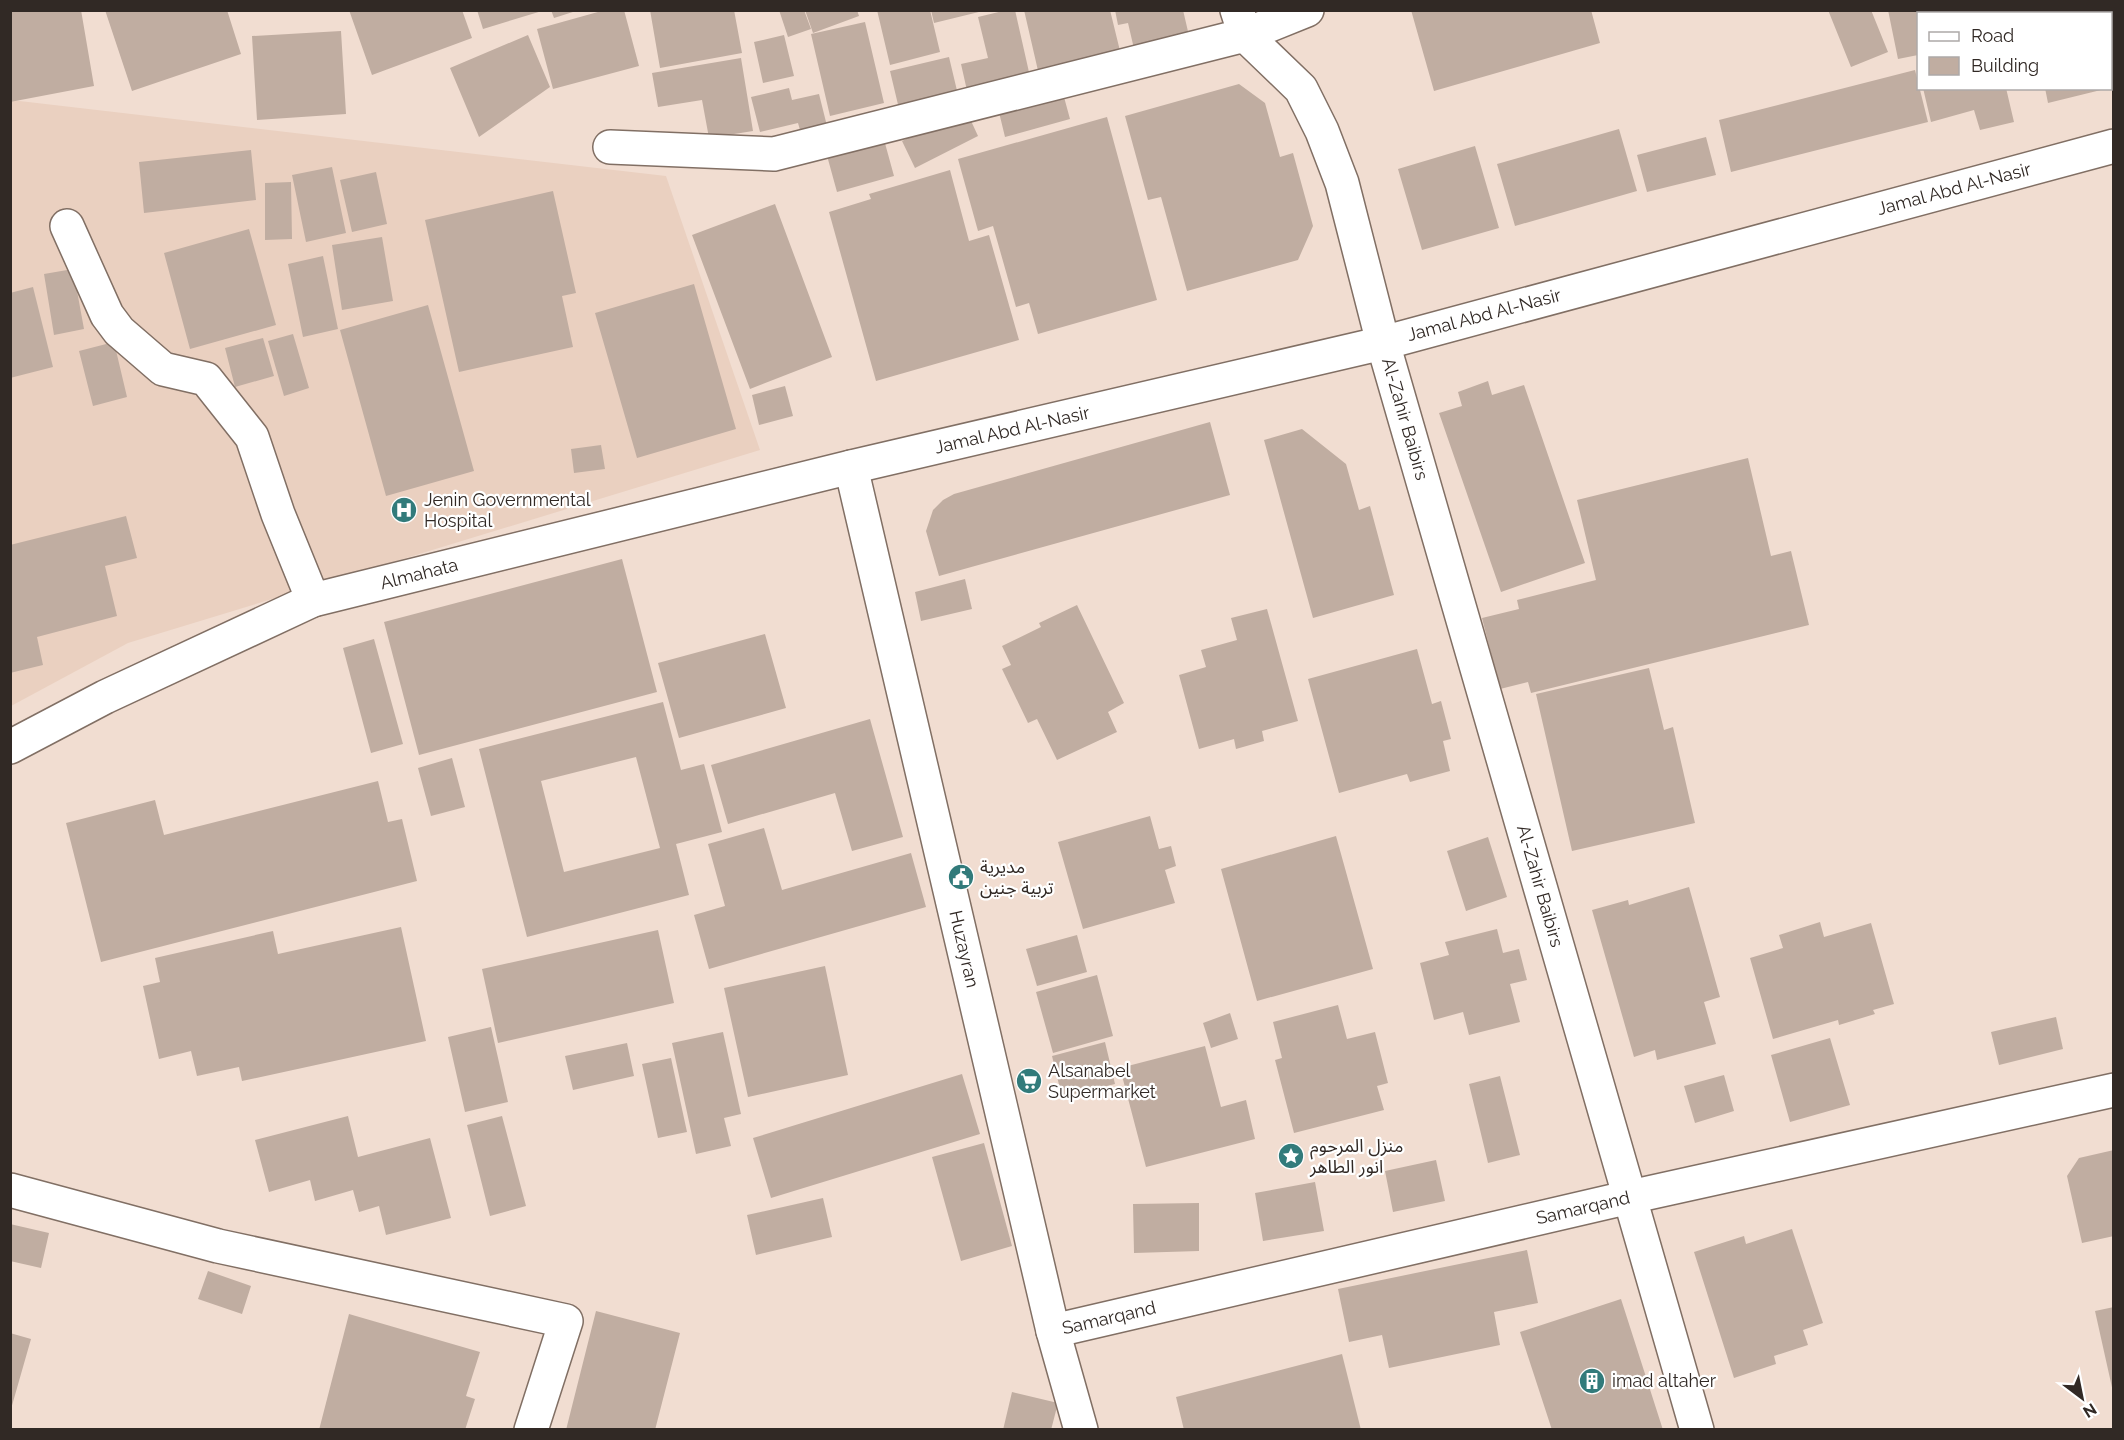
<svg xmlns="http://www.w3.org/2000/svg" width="2124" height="1440" viewBox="0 0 2124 1440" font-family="Raleway,'Noto Sans Arabic',sans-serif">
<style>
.built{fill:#ead0c0}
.building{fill:#c0ada1;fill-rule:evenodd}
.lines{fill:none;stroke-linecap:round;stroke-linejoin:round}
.minor-casing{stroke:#816f64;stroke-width:36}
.tertiary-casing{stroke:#816f64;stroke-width:36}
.secondary-casing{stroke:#816f64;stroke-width:36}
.minor{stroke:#fff;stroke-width:33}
.tertiary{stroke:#fff;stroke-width:33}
.secondary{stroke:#fff;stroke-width:33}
.labels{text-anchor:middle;stroke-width:4.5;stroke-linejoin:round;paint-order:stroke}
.street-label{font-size:18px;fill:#312925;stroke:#fff}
.poi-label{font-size:18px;fill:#312925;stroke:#fff;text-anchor:start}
</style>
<rect width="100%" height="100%" fill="#f1ddd1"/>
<path class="built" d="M11 100 666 176 760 450 128 643 11 706Z"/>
<path class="building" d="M10 10H81L94 86 10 102Z
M105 10H227L241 54 132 91Z
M349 10H462L472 38 372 75Z
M477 10H542V11L483 29Z
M551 10H576V11L554 18Z
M605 10H624L639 66 553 89 537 29Z
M650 10H734L742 53 660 68Z
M779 10H804L811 29 788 37Z
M805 10H857L859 16 813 33Z
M877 10H930L940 52 890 65Z
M931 10H982L983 11 934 23Z
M1007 10H1015L1031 81 968 95 961 64 988 58 978 17Z
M1024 10H1110L1121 55 1039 75Z
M1115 10H1183L1190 40 1135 53 1128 23 1118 25Z
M1411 10H1591L1600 43 1434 91Z
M1828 10H1871L1888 52 1851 67Z
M1888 10H2016L2017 14H1918V55L1898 59Z
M2025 10H2114V87L2110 88V14H2026Z
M865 22 884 103 830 116 811 34Z
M341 31 346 114 257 120 252 36Z
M528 35 550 87 479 137 450 68Z
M784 35 794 76 763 83 754 42Z
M949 57 959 99 900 113 890 71Z
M741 58 753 131 709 138 702 100 658 107 652 73Z
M1915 70 1928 122 1731 172 1719 120Z
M1239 84 1265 103 1280 157 1293 153 1313 226 1298 260 1187 291 1161 197 1148 200 1125 116Z
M1061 86 1070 119 1005 137 997 104Z
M789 88 792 100 819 94 828 130 802 137 798 123 760 132 751 97Z
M1923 88H2006L2014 122 1980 130 1974 110 1931 122Z
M2045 88H2105V89L2048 103Z
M966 110 978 136 915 168 902 141Z
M1107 117 1157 300 1038 334 1029 303 1016 307 993 226 978 231 958 159Z
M1619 129 1637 191 1515 226 1497 164Z
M883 136 894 176 837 192 826 152Z
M1706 137 1716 175 1647 192 1637 155Z
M1475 146 1499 228 1422 250 1398 169Z
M251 150 256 200 144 213 139 162Z
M332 167 346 233 306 242 292 175Z
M950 170 969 241 989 235 1019 340 876 381 829 212 871 199 869 194Z
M376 172 387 224 352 232 340 180Z
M291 182 292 239 265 240V183Z
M553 191 576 293 562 296 573 347 459 372 425 220Z
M775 204 832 357 750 389 692 235Z
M249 229 276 325 190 349 164 253Z
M382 237 393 301 342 310 332 245Z
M323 256 338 329 303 337 288 264Z
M73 269 84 329 54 335 44 274Z
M694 284 736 429 637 458 595 313Z
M33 287 53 367 10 378V293Z
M428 305 474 471 386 496 340 330Z
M293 334 309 388 284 396 268 341Z
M263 338 274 376 235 387 225 348Z
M114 342 127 397 93 406 79 351Z
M1488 381 1492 395 1524 385 1585 563 1501 592 1439 413 1462 406 1458 392Z
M785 386 793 416 759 425 752 395Z
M1210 422 1230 495 939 576 926 531 933 510 943 500 954 494Z
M1302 429 1346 464 1359 510 1370 506 1394 595 1313 618 1264 440Z
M601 445 605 469 574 473 571 449Z
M1748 458 1771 556 1791 551 1809 625 1531 693 1528 682 1500 689 1482 618 1519 609 1517 600 1596 580 1577 500Z
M126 516 137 558 105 566 117 616 37 637 43 665 10 673V545Z
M622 559 657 692 419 755 384 622Z
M965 579 972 609 921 621 915 592Z
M1077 605 1124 703 1108 712 1117 732 1057 760 1037 719 1028 723 1002 669 1011 665 1002 646 1041 627 1039 623Z
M1267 609 1298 721 1262 731 1264 741 1236 749 1234 739 1199 749 1179 675 1206 667 1201 650 1237 640 1231 618Z
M765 634 786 708 679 738 658 663Z
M374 639 403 744 371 753 343 648Z
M1417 649 1432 704 1441 701 1451 739 1443 741 1450 771 1410 782 1407 774 1339 793 1308 679Z
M1649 668 1664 730 1673 727 1695 823 1572 851 1536 694Z
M663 702 681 770 704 764 722 832 676 844 689 895 527 937 479 749ZM636 757 660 848 564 872 541 781Z
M870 719 903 837 852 851 835 793 728 824 711 765Z
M452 758 465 807 431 816 418 768Z
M378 781 388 822 402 819 417 881 101 962 66 823 155 800 164 835Z
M1150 816 1159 849 1171 846 1176 866 1165 870 1175 903 1083 929 1058 842Z
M764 828 782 890 911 853 926 907 709 969 694 915 725 906 708 844Z
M1336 836 1373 969 1257 1001 1221 869Z
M1488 837 1507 897 1466 911 1447 851Z
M1689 887 1720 997 1704 1002 1716 1044 1657 1060 1655 1050 1634 1057 1592 910 1628 900 1629 905Z
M1820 922 1824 937 1871 923 1894 1004 1873 1010 1875 1014 1839 1025 1838 1020 1773 1039 1750 958 1783 948 1779 935Z
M401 927 426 1041 242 1081 239 1067 197 1076 191 1051 159 1059 143 986 160 982 155 958 273 931 278 954Z
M1497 929 1503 953 1519 949 1527 980 1510 984 1520 1022 1469 1035 1463 1012 1434 1020 1420 963 1449 955 1445 942Z
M658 930 674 1003 498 1043 482 969Z
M1077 935 1087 972 1037 986 1026 949Z
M825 966 848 1075 748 1097 724 988Z
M1097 975 1113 1036 1053 1053 1036 992Z
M1338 1005 1347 1039 1375 1032 1388 1083 1377 1086 1384 1110 1294 1133 1275 1060 1282 1058 1273 1022Z
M1230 1013 1238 1039 1211 1048 1203 1023Z
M2056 1017 2063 1049 1999 1065 1991 1032Z
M491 1027 508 1102 465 1112 448 1037Z
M723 1032 741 1114 724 1118 731 1146 696 1154 672 1043Z
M1830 1038 1850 1105 1790 1122 1771 1055Z
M1105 1042 1115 1084 1062 1097 1052 1056Z
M627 1043 634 1076 573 1090 565 1056Z
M1205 1046 1221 1107 1246 1100 1255 1139 1146 1167 1120 1068Z
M671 1058 687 1132 658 1138 642 1064Z
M962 1074 980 1134 771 1198 753 1138Z
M1724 1075 1734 1111 1695 1123 1684 1086Z
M1500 1076 1520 1155 1488 1163 1469 1084Z
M348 1116 358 1157 430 1138 451 1218 386 1235 379 1206 359 1212 353 1190 315 1201 310 1180 269 1192 255 1140Z
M502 1116 526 1206 490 1216 467 1125Z
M984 1143 1012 1246 961 1261 932 1157Z
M2114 1150V1236L2082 1243 2067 1176 2079 1158Z
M1436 1160 1445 1201 1393 1212 1385 1171Z
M1315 1182 1324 1231 1263 1241 1255 1193Z
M823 1198 832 1237 756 1255 747 1215Z
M1199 1203V1251L1134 1253 1133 1204Z
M10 1224 49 1233 41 1268 10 1261Z
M1792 1229 1823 1323 1803 1330 1808 1345 1774 1356 1776 1364 1734 1378 1694 1252 1744 1236 1746 1244Z
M1527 1250 1538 1303 1494 1312 1500 1345 1389 1368 1382 1335 1349 1342 1338 1289Z
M208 1271 251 1286 242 1314 198 1299Z
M1621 1299 1663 1430H1552L1520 1332Z
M2114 1307V1392H2113L2095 1311Z
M596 1311 680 1333 655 1430H566Z
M349 1314 480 1352 466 1396 475 1399 465 1430H319Z
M10 1333 31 1339 11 1409H10Z
M1342 1354 1361 1430H1184L1176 1397Z
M1012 1392 1058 1403 1051 1430H1003Z"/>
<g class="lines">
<g class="minor-casing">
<path id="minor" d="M1237 10 1245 35 1301 89 1322 131 1342 183 1383 343 1697 1430
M610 147 774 154 1245 35 1307 10
M67 226 107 315 119 331 163 369 206 379 252 437 278 514 313 600
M10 1190 218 1246 566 1321 531 1430
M1053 1331 1630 1197 2114 1090"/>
</g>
<g class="tertiary-casing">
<path id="tertiary" d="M851 467 1053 1331 1081 1430"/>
</g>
<g class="secondary-casing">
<path id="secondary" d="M10 747 105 697 313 600 851 467 1383 343 2114 146"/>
</g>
<use href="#minor" class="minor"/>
<use href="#tertiary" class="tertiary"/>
<use href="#secondary" class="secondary"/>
</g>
<defs>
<g id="hospital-disc" transform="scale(1.35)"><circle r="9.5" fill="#327b7b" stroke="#fff"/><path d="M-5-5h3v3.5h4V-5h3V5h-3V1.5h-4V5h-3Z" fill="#fff"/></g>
<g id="civic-disc" transform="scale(1.35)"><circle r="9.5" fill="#327b7b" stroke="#fff"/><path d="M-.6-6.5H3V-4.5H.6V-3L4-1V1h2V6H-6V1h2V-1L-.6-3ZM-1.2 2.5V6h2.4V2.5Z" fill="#fff"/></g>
<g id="supermarket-disc" transform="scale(1.35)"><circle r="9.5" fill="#327b7b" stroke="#fff"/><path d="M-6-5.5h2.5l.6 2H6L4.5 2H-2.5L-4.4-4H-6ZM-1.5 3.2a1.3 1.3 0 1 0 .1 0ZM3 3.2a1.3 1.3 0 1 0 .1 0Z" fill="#fff"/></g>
<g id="sight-disc" transform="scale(1.35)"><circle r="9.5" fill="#327b7b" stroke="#fff"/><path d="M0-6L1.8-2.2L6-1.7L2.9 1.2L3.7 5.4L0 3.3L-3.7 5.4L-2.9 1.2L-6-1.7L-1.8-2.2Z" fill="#fff"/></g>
<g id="building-disc" transform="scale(1.35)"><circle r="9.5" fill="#327b7b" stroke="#fff"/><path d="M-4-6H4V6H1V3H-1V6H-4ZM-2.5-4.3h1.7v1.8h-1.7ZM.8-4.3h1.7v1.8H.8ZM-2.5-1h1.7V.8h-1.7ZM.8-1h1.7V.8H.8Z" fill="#fff"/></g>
</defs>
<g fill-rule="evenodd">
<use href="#hospital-disc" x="404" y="510"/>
<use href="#civic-disc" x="961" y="877"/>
<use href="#supermarket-disc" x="1029" y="1081"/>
<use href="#sight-disc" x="1291" y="1156"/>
<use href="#building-disc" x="1592" y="1381"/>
</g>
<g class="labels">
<g class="street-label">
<text transform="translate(1954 189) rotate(-15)" y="6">Jamal Abd Al-Nasir</text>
<text transform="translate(1484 315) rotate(-15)" y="6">Jamal Abd Al-Nasir</text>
<text transform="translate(1405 419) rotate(74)" y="6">Al-Zahir Baibirs</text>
<text transform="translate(1012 430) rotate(-13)" y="6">Jamal Abd Al-Nasir</text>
<text transform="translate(419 574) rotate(-14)" y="6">Almahata</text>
<text transform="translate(1540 886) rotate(74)" y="6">Al-Zahir Baibirs</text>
<text transform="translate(964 949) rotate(77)" y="6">Huzayran</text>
<text transform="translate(1583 1208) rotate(-13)" y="6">Samarqand</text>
<text transform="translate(1109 1318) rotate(-13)" y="6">Samarqand</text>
</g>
<g class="poi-label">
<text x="424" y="506">Jenin Governmental<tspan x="424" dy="21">Hospital</tspan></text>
<text x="980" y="873">مديرية<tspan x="980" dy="21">تربية جنين</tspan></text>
<text x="1048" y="1077">Alsanabel<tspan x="1048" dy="21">Supermarket</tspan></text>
<text x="1310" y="1152">منزل المرحوم<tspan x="1310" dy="21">انور الطاهر</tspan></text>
<text x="1612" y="1387">imad altaher</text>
</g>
</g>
<rect width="2124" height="1440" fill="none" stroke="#312925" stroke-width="24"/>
<rect x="1917" y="12" width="195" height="78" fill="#ffffff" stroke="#ada9a8" stroke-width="1.5"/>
<rect x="1929" y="32" width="30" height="9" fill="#ffffff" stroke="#ada9a8" stroke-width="1.5"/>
<text x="1971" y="42" font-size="18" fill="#312925">Road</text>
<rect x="1929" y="57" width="30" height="18" fill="#c0ada1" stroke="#ada9a8" stroke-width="1.5"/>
<text x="1971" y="72" font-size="18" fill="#312925">Building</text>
<g transform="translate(2082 1398) rotate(148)" stroke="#ffffff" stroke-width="4.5" paint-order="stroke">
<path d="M0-4.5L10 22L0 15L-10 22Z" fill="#312925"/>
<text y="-9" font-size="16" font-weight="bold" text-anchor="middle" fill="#312925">N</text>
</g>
</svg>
